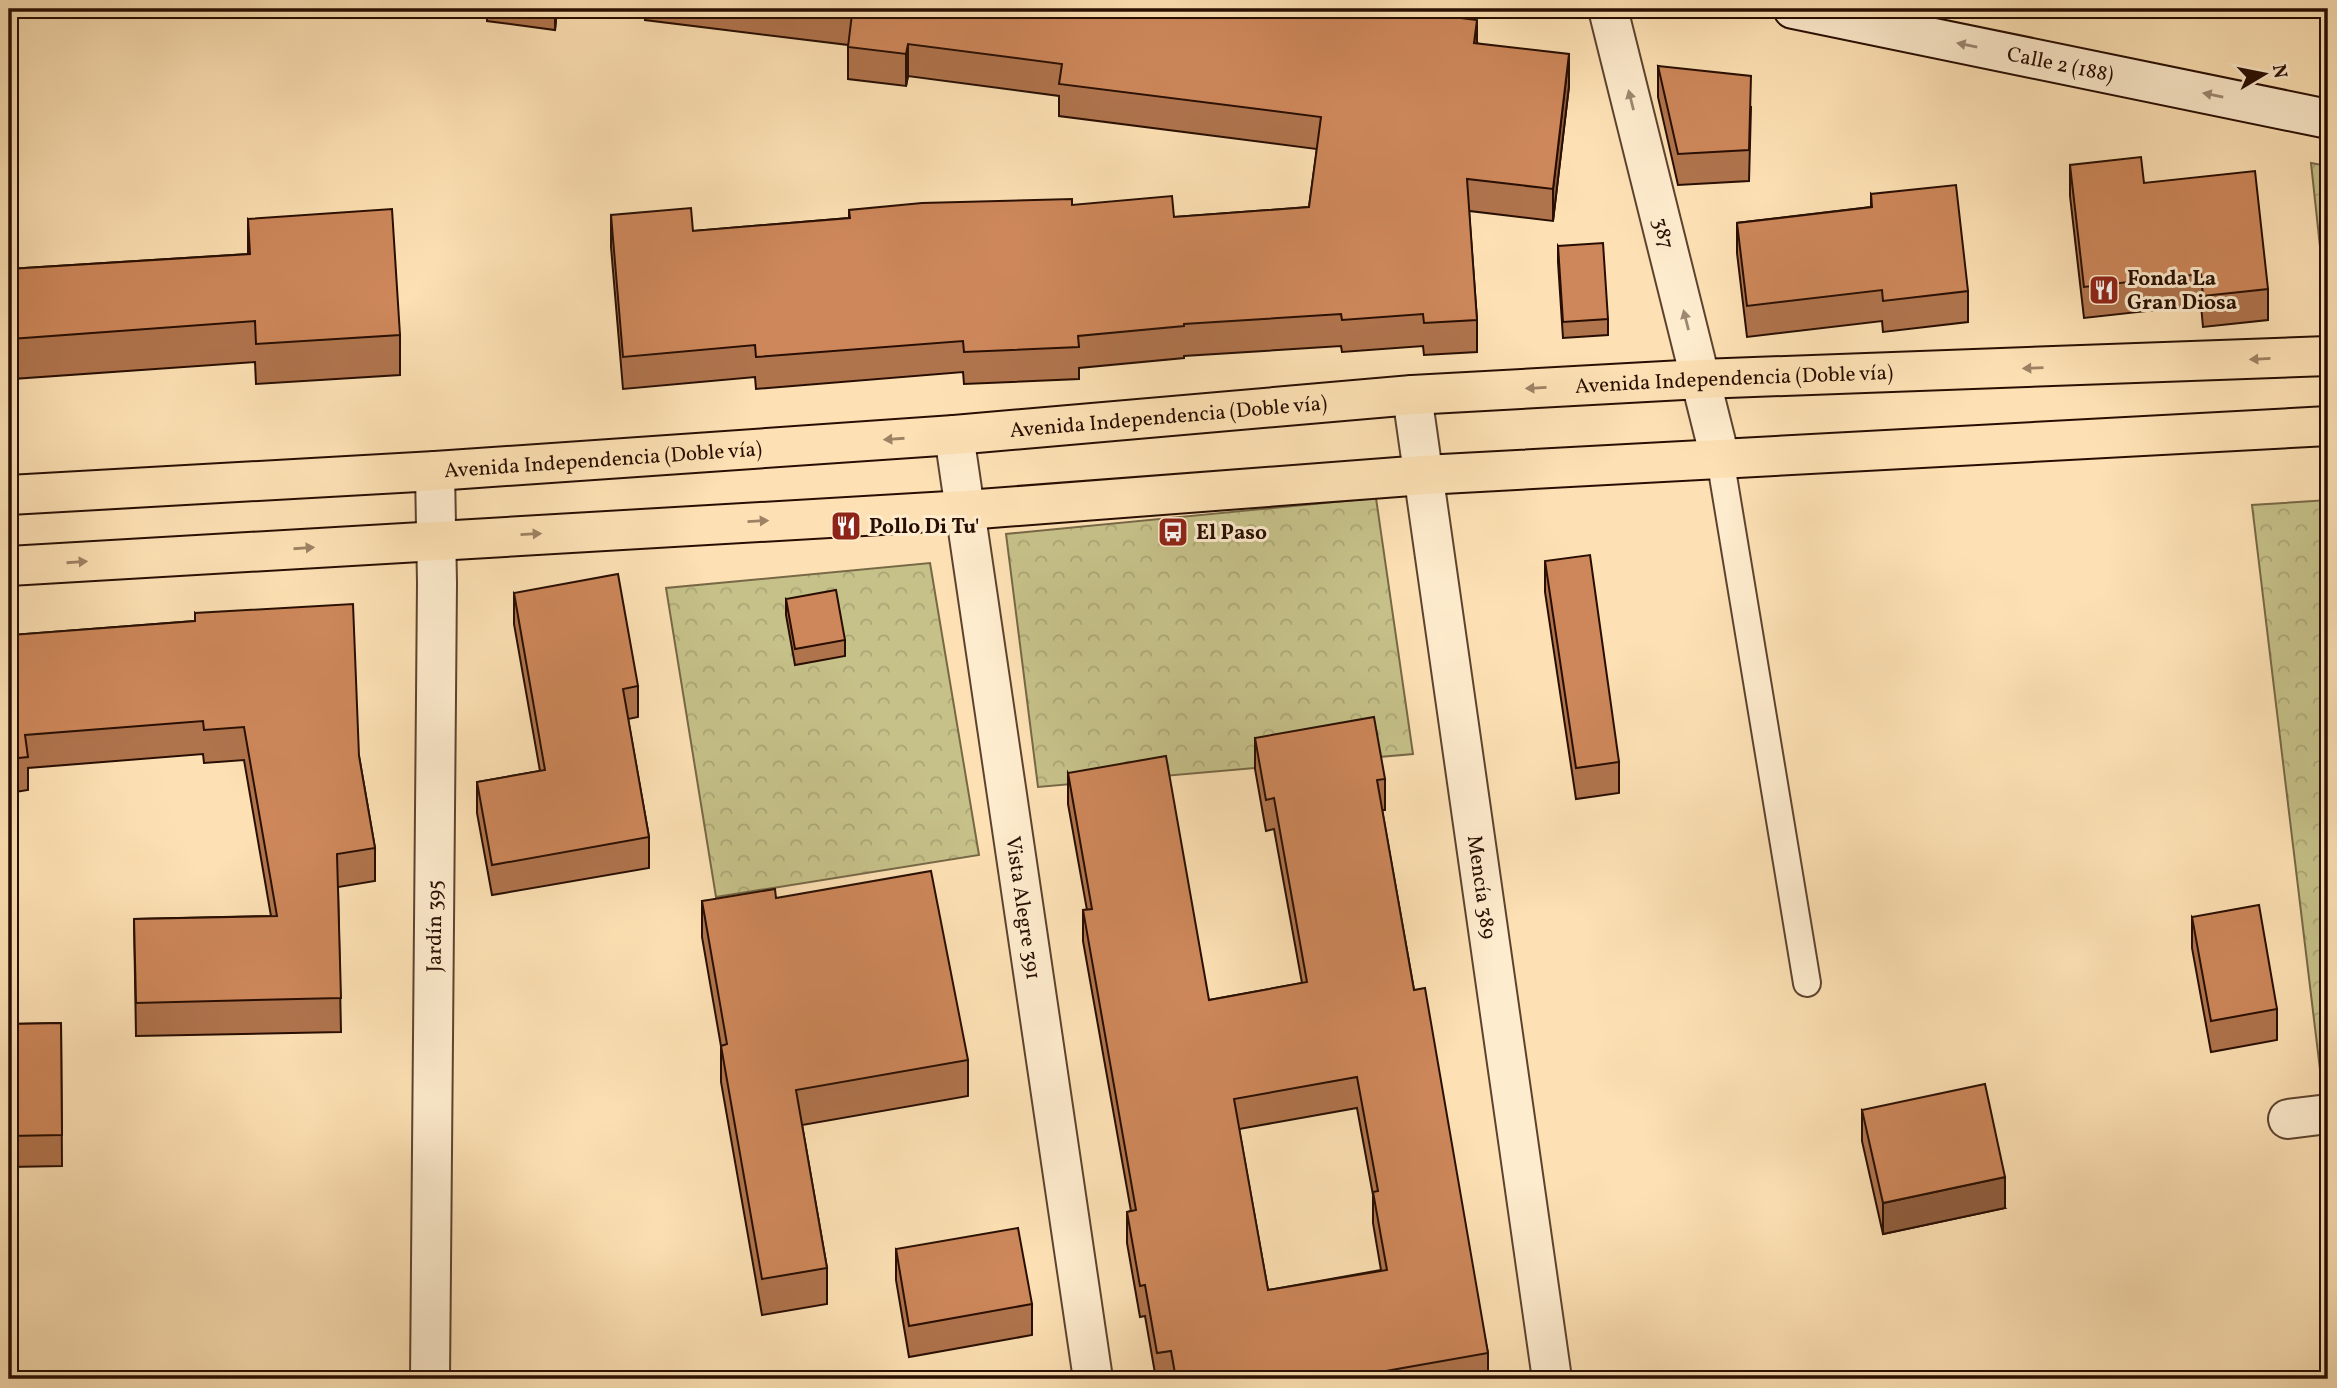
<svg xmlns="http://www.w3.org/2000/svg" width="2337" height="1388" viewBox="0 0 2337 1388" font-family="Vollkorn,serif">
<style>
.forest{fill:url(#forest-crowns);stroke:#776846;stroke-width:2}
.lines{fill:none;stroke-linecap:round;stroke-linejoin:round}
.lane-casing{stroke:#5d432e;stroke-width:30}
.street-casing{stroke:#5d432e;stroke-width:42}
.secondary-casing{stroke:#280e02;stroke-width:42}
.primary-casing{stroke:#280e02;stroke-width:42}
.lane{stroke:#feecce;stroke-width:26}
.street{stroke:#feecce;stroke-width:38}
.secondary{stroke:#feecce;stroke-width:38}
.primary{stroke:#fde1b4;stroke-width:38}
.wall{fill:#b0744d;stroke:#280e02;stroke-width:2;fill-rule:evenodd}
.shaded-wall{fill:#905e3f;stroke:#280e02;stroke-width:2}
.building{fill:#cd875a;stroke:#280e02;stroke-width:2;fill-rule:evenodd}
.oneway{fill:#9e8872}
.oneway2{fill:#9d8264}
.labels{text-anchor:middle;stroke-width:6;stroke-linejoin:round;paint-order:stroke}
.street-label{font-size:21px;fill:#280e02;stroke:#feecce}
.poi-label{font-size:21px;font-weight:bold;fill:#280e02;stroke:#feecce;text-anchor:start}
</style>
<defs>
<pattern id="forest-crowns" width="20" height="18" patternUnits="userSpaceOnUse" patternTransform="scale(1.75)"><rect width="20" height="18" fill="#c6c189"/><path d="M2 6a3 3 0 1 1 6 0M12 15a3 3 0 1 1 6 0" fill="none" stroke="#aaa575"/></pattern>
</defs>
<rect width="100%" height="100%" fill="#fde1b4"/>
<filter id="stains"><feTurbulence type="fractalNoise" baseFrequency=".00286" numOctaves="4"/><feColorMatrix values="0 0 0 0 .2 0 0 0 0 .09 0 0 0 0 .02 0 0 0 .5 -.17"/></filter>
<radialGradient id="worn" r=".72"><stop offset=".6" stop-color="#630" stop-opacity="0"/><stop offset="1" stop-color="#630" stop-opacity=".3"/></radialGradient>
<path class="forest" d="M2311 163 2328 166V321Z
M1376 498 1413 754 1038 787 1006 534Z
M2328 500V1085L2322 1086 2252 505Z
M930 563 979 855 716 897 666 588Z"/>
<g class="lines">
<g class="lane-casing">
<path id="lane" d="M1720 458 1807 983"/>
</g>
<g class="street-casing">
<g id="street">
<path id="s1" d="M1608 9 1720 458"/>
<path id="s2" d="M1412 395 1552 1379"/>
<path id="s3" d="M954 435 1093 1379"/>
<path d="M2288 1119 2328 1114"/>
<path id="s4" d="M430 1379 437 583 435 471"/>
</g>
</g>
<g class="secondary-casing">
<g id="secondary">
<path id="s5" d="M1793 9 2328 119"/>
</g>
</g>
<g class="primary-casing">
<g id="primary">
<path id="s6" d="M9 495 435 471 954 435 1412 395 1701 379 2328 356"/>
<path d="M9 566 966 510 1424 475 2328 426"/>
</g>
</g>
<use href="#lane" class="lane"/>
<use href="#street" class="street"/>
<use href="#secondary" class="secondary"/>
<use href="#primary" class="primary"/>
</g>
<path class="wall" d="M487 9H557L555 30 487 21Z
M645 9H1328L1477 43 1569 86 1553 221 1469 211 1477 320V352L1424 355 1423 346 1342 352 1341 346 1184 356V358L1079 368V379L964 384 963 372 756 389 755 377 623 389 611 247V215L693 231 849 218V210L1072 205 1174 217 1309 207 1317 149 1059 116V96L908 76 906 86 848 79V45L645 20Z
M1658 66 1751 107 1749 181 1678 185 1658 97Z
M2070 165 2144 183 2268 289V320L2203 327 2201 305 2084 318 2070 196Z
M1871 194 1968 291V322L1883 332 1882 321 1747 337 1737 253V223L1871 207Z
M248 219 400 335V375L256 384 255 362 13 379V415L9 416V269L248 254Z
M1558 246 1608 319V335L1563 338 1558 262Z
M1545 561 1619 762V793L1576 799 1545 592Z
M514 593 638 686V717L628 719 649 837V868L492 895 477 813V782L540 771 514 624Z
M786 599 845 640V656L795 665 786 615Z
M195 613 359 756 375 848V881L338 887 341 1032 136 1036 134 919 271 916 244 760 204 763 203 754 28 768V790L9 793V630L12 635 195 621Z
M1255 738 1385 779V810H1382L1414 990 1488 1353V1379H1156L1145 1316 1140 1317 1127 1243V1212L1131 1211 1083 941V910H1087L1068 804V773L1209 1000 1302 983 1274 829 1266 831 1255 769ZM1357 1108 1373 1195V1223L1381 1270 1268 1290 1239 1129Z
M776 898 968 1060V1096L802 1125 827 1268V1304L762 1315 721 1082V1046L702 937V901Z
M2192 917 2277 1009V1040L2211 1052 2192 948Z
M61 1023 62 1166 9 1167V1024Z
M1862 1110 2005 1208 1883 1234 1862 1141Z
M896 1249 1032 1304V1335L909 1357 896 1280Z"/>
<path class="shaded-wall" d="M555 9H557L555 30Z
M1477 20V52L1474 43Z
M908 44V76L906 86V54Z
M1569 54V86L1553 221V189Z
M2005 1177V1208L1883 1234V1203Z"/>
<path class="building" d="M811 9H1388L1477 20 1474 43 1569 54 1553 189 1467 179 1477 320 1424 323 1423 314 1342 320 1341 314 1184 324V326L1078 336 1079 347 964 352 963 341 756 357 755 345 623 357 611 215 691 208 693 231 850 218 849 210 922 203 1072 199V205L1172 196 1174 217 1309 207 1321 117 1059 84 1062 64 908 44 906 54 848 47 852 14Z
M1658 66 1751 76 1749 150 1678 154Z
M2141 157 2144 183 2255 171 2268 289 2203 296 2201 274 2084 287 2070 165Z
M1956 185 1968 291 1883 301 1882 290 1747 306 1737 223 1872 207 1871 194Z
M392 209 400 335 256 344 255 321 11 339 13 375H9V269L250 254 248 219Z
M1603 243 1608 319 1563 322 1558 246Z
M1590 555 1619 762 1576 768 1545 561Z
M618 574 638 686 623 689 649 837 492 865 477 782 545 770 514 593Z
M836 590 845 640 795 649 786 599Z
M353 604 359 756 375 848 337 854 341 998 136 1003 134 919 277 916 244 727 204 730 203 721 25 735 28 757 9 759V630H11L12 635 195 621V613Z
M1374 717 1385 779 1377 780 1414 990 1425 988 1488 1353 1346 1378 1345 1373 1310 1379H1176L1171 1351 1157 1353 1145 1285 1140 1286 1127 1212 1136 1210 1083 910 1092 909 1068 773 1166 756 1209 1000 1307 982 1274 798 1266 800 1255 738ZM1357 1077 1378 1191 1373 1192 1387 1270 1268 1290 1234 1099Z
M931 871 968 1060 796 1090 827 1268 762 1279 721 1046 727 1044 702 901 775 889 776 898Z
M2259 905 2277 1009 2211 1021 2192 917Z
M61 1023 62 1135 9 1136V1024Z
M1985 1084 2005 1177 1883 1203 1862 1110Z
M1018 1228 1032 1304 909 1326 896 1249Z"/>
<defs><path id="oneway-solid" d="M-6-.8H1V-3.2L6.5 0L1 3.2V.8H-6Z" transform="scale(1.75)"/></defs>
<g class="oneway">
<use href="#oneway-solid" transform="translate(1967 45) rotate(-168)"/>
<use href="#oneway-solid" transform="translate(2213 95) rotate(-168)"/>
<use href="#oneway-solid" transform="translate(1631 100) rotate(-104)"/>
<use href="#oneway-solid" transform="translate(1686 320) rotate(-104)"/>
</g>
<g class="oneway2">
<use href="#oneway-solid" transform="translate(2260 359) rotate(177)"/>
<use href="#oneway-solid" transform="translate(2033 368) rotate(178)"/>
<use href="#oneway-solid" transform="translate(1536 388) rotate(177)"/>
<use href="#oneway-solid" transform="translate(894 439) rotate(176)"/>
<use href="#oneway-solid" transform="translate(758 521) rotate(-3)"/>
<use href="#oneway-solid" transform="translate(531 534) rotate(-3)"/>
<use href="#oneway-solid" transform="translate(304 548) rotate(-4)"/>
<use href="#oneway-solid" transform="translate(77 562) rotate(-4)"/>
</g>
<defs>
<g id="restaurant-square" transform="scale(1.575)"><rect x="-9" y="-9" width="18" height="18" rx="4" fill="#8f2418" stroke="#feecce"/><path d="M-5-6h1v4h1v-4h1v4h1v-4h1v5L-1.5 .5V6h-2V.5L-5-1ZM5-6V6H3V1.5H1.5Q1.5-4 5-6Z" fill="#fff"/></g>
<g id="bus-square" transform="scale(1.575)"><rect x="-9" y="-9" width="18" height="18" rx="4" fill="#8f2418" stroke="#feecce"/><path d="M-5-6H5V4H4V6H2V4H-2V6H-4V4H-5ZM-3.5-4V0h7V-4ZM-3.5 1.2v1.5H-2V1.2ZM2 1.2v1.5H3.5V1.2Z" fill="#fff"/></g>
</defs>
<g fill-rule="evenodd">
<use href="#restaurant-square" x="2104" y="290"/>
<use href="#restaurant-square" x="846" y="526"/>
<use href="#bus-square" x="1173" y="532"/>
</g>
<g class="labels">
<g class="street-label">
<text dy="7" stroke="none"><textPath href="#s5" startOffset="273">Calle 2 (188)</textPath></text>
<text dy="7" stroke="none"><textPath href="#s1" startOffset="231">387</textPath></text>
<text dy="7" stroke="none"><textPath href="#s6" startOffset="1729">Avenida Independencia (Doble vía)</textPath></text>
<text dy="7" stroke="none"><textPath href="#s6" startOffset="1162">Avenida Independencia (Doble vía)</textPath></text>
<text dy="7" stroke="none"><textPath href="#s6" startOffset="595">Avenida Independencia (Doble vía)</textPath></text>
<text dy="7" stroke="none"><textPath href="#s2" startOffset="497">Mencía 389</textPath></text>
<text dy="7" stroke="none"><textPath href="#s3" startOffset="478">Vista Alegre 391</textPath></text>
<text dy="7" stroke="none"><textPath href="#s4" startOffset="453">Jardín 395</textPath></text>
</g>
<g class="poi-label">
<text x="2127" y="285">Fonda La<tspan x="2127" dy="24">Gran Diosa</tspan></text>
<text x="869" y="533">Pollo Di Tu'</text>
<text x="1196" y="539">El Paso</text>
</g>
</g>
<rect width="2337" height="1388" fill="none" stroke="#fde1b4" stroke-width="35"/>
<rect x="10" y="10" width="2316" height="1367" fill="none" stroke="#280e02" stroke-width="3.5"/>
<rect x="18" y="18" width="2302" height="1353" fill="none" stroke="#280e02" stroke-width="2"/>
<g transform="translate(2264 74) rotate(80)" stroke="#feecce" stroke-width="5" paint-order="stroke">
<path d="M0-5L12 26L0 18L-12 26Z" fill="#280e02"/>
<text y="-10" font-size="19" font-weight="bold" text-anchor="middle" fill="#280e02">N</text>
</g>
<rect width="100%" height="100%" filter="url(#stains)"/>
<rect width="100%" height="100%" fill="url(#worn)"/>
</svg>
